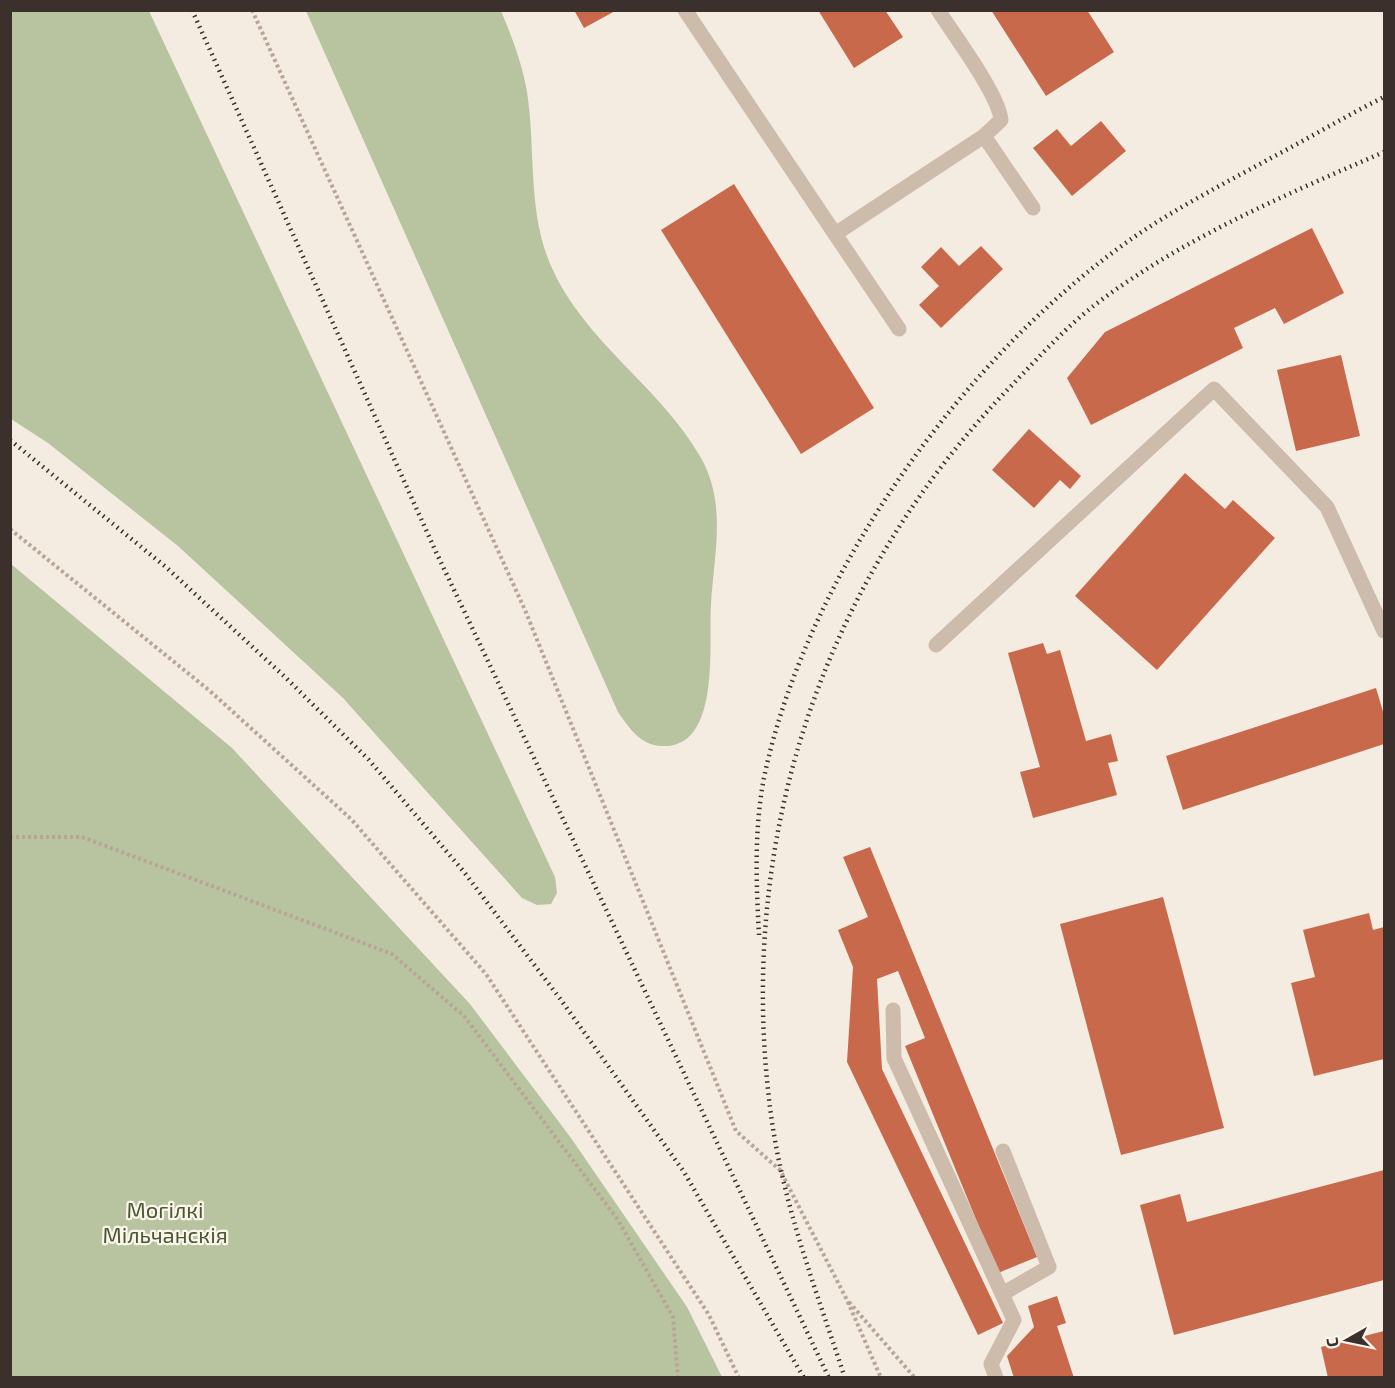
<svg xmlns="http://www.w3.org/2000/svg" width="1395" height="1388" viewBox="0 0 1395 1388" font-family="'Exo 2',sans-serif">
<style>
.green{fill:#b8c4a0}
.building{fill:#c8694b}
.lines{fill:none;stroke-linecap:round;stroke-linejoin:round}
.path{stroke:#b9a596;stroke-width:4;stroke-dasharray:3 3;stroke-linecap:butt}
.service{stroke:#cdbbac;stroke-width:15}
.rail{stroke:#3b302b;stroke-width:4.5;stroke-dasharray:1.5 4.5;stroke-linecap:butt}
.labels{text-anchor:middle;stroke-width:4.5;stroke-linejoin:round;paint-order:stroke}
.park-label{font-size:22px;fill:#4a5a2e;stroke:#fbf5ee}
</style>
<rect width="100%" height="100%" fill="#f4ebe1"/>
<path class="green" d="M10 11H149L555 877 557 893 551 904 537 905 522 898 343 698 178 546 48 443 11 419Z
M306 11H501C512 37 522 63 527 92 536 150 527 211 551 266 584 342 661 387 701 458 727 504 714 554 711 604 708 641 722 749 662 746 640 745 630 729 618 712Z
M11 564 232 748 470 1004 571 1138 687 1307 722 1377H11Z"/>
<path class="building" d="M574 10H617L584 28Z
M818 10H885L903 37 854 68Z
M991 10H1087L1114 52 1046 96Z
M1101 121 1126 151 1072 196 1033 148 1057 129 1071 146Z
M734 184 874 408 801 454 661 230Z
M1312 228 1344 293 1284 324 1275 308 1234 328 1243 348 1091 425 1067 378 1105 332Z
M981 246 1003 269 941 328 919 305 939 286 921 267 941 247 959 266Z
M1341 355 1360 436 1296 451 1277 370Z
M1029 429 1081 476 1070 489 1060 480 1034 508 992 470Z
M1185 473 1225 509 1233 500 1275 538 1157 670 1075 596Z
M1043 643 1047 654 1060 650 1086 741 1111 734 1118 761 1108 763 1117 795 1033 818 1020 772 1040 767 1008 653Z
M1376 688 1384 715V744L1183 810 1166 756Z
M870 847 1037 1257 998 1273 905 1046 925 1038 898 971 877 979 882 1069 1003 1323 978 1335 847 1062 853 967 838 930 868 917 843 857Z
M1163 897 1224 1128 1121 1155 1060 924Z
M1369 913 1373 930 1384 927V1059L1314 1076 1291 983 1315 977 1303 930Z
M1384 1170V1280L1174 1335 1140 1205 1180 1194 1187 1222Z
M1057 1296 1066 1323 1057 1326 1074 1378H1014L1007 1356 1034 1327 1028 1306Z
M1384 1331V1378H1328L1321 1347Z"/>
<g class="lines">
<path class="path" d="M252 10 525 610 736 1131 780 1170 847 1300 881 1378
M10 529 210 691 351 819 486 974 709 1315 739 1378
M10 837H82L392 954 464 1016 618 1220 673 1317 678 1378
M849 1302 915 1378"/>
<path class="service" d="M685 10 835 234 984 136 1001 120C999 95 954 35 938 10
M984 136 1033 208
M835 234 899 329
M936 645 1214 389 1327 507 1384 631
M893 1010 894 1058 1014 1320 991 1364 996 1378
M1002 1294 1049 1267 1003 1151"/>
<path class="rail" d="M192 10 436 552 829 1378
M10 440 167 568 285 677 369 760 464 872 561 1000 684 1172 804 1378
M759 935C756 881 754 825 765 773 809 570 969 349 1140 233 1182 205 1227 182 1271 158 1309 138 1346 116 1384 97
M845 1378C817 1293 785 1210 772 1122 733 847 820 581 1014 383 1040 356 1066 327 1096 304 1183 238 1285 195 1384 152"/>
</g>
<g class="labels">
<g class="park-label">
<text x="165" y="1218">Могілкі<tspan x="165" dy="25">Мільчанскія</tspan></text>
</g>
</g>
<rect width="1395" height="1388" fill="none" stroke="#3b302b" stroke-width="24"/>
<g transform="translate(1347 1340) rotate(261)" stroke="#fbf5ee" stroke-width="4.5" paint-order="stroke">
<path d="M0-4.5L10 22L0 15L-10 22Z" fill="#3b302b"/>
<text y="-9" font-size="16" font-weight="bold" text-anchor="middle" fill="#3b302b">С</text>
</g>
</svg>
